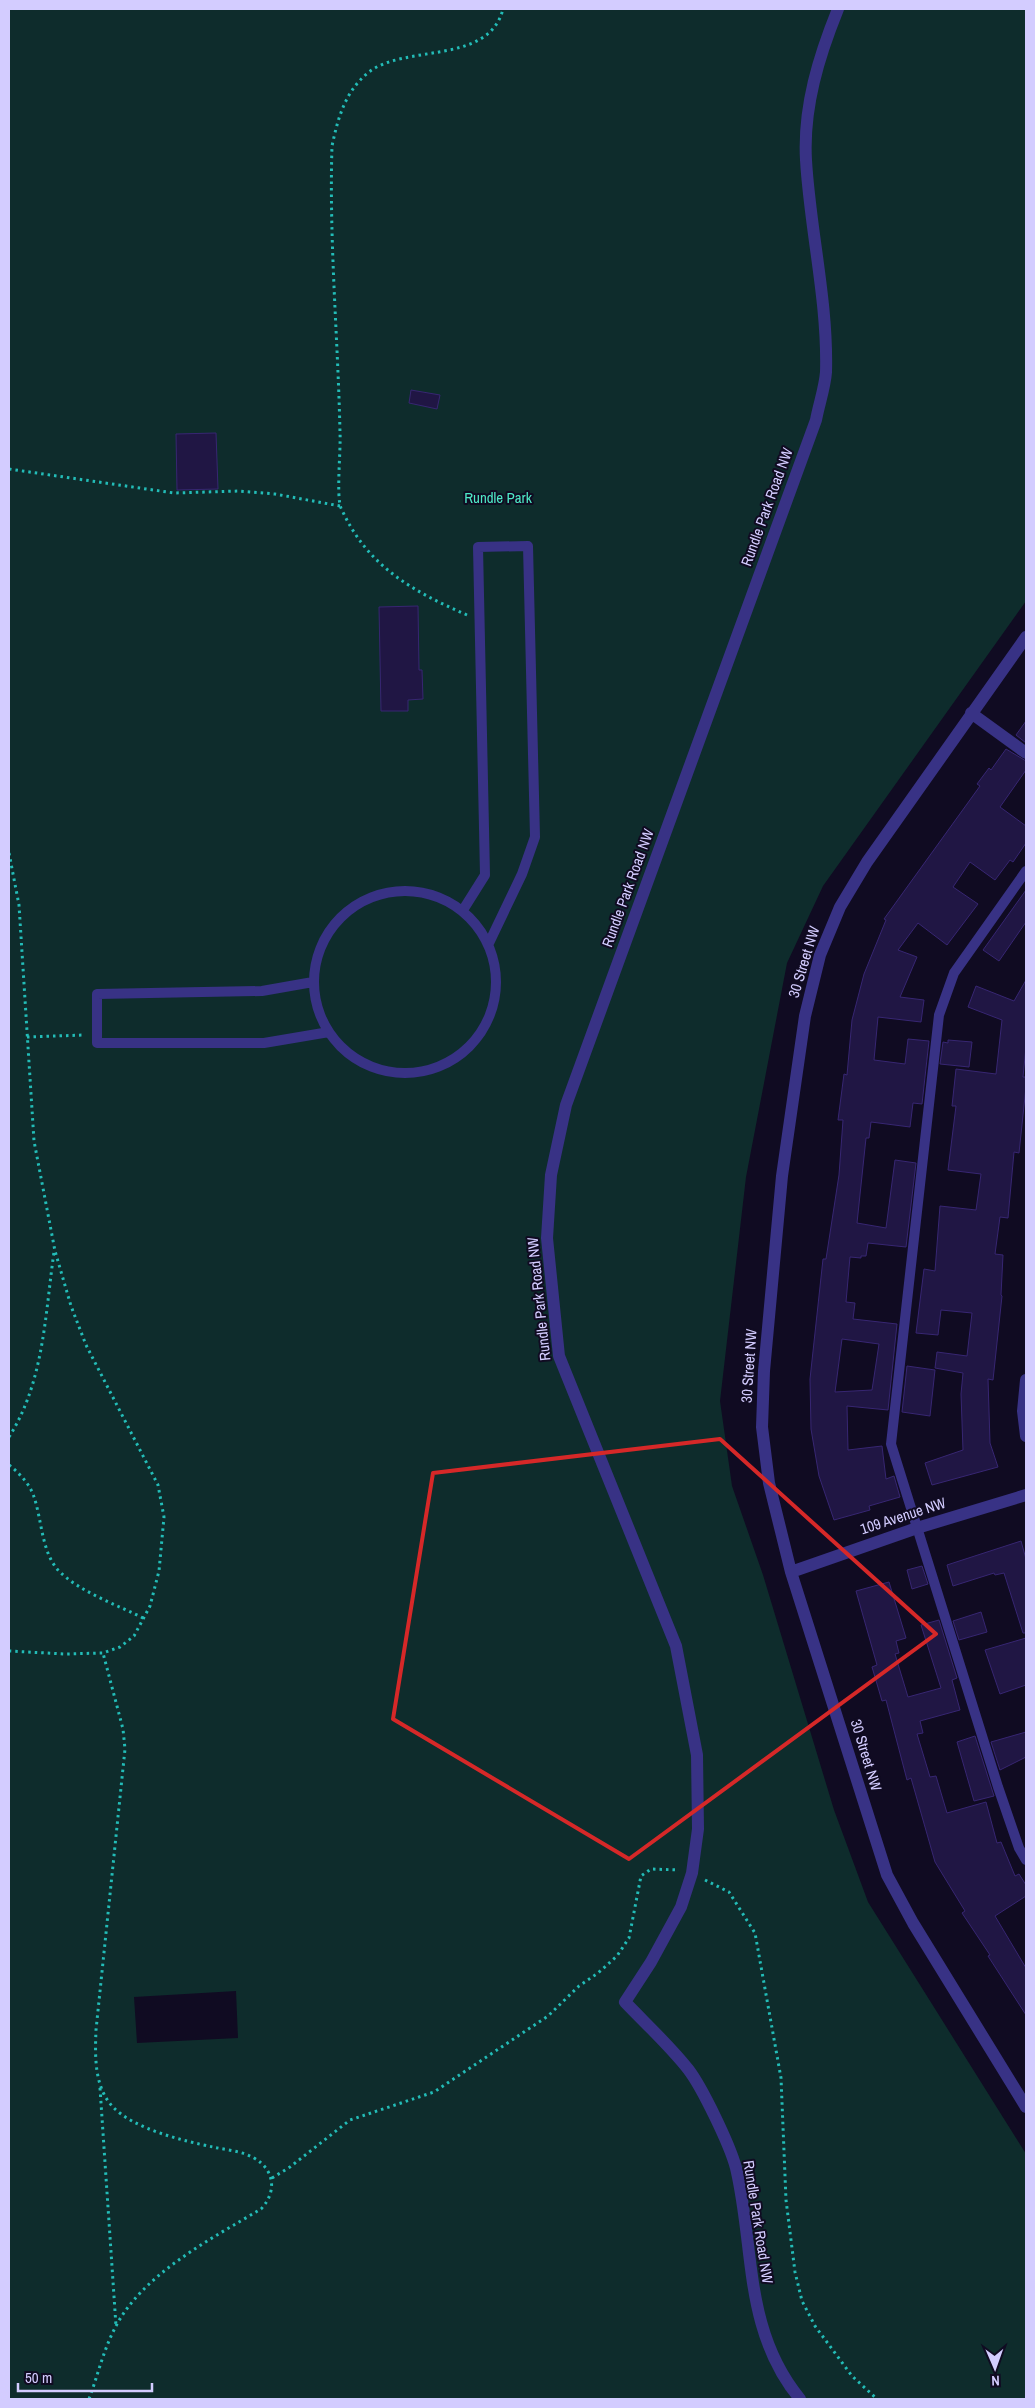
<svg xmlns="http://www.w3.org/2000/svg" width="1035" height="2408" viewBox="0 0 1035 2408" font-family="'Archivo Narrow',sans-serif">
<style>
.green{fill:#0e2c2c;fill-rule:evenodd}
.building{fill:#201644;stroke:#372672;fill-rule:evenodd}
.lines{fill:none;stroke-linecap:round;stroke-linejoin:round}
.path{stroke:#23bcb7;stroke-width:3;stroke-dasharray:2.5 4;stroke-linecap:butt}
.service{stroke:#383285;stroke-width:10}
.minor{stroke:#383285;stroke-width:12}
.marked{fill:none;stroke:#d62828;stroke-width:4;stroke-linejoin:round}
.labels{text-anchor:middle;stroke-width:4;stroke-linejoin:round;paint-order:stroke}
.park-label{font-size:15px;fill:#4ee9c6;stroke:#100b22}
.street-label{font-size:15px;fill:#d3ccff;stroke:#100b22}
</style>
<rect width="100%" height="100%" fill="#100b22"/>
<path class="green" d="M9 9H1026V601L823 886 787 963 746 1177 720 1401 732 1486 763 1575 834 1810 868 1902 1026 2154V2399H9ZM236 1991 238 2038 137 2043 134 1997Z"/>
<path class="building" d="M411 390 440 395 437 409 409 403Z
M216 433 218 489 177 490 176 434Z
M418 606 419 670H422L423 699 408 700V711H381L379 607Z
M1026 721V743L1016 735Z
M1006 749 1026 761V770L1000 807 1026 826V843L1013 862 1010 860 995 880 970 862 953 887 978 904 947 945 918 923 898 950 917 957 900 997 924 1000 921 1022 878 1017 874 1060 905 1064 908 1039 929 1041 922 1104 913 1103 910 1127 871 1122 869 1138H866L857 1223 886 1228 895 1160 916 1163 906 1247 868 1243 866 1256H861V1258L850 1257 846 1302 855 1303 853 1319 897 1324 888 1410 847 1406 848 1450 882 1446 886 1479 894 1476 900 1497 869 1506 870 1510 834 1520 819 1476 811 1429 810 1379 823 1259H826L839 1175 843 1120H838L844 1074 847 1075 852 1020 864 974 886 920 884 919 980 786 977 784 989 768 991 770ZM842 1339 879 1344 872 1390 835 1392Z
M1026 890V922L999 961 983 950Z
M1026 980V1047L1023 1077H1026V1087L1019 1153 1014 1152 1008 1218 1000 1217 995 1254 1003 1255 1001 1295 1002 1296 993 1380 988 1379 990 1443 998 1467 932 1485 925 1463 963 1450 961 1394 963 1373 935 1368 937 1352 967 1356 972 1313 941 1310 938 1335 916 1333 924 1269 935 1271 940 1206 976 1210 981 1174 948 1170 956 1106H952L956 1069 996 1074 1002 1020 968 1007 976 986 1014 1001Z
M948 1040 972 1042 969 1067 940 1064 943 1042 948 1043Z
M907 1366 935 1370 930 1416 902 1412Z
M1021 1541 1026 1559V1633H1023L1004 1573 995 1575 994 1573 953 1586 947 1565Z
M922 1566 928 1584 912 1589 907 1570Z
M889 1582 906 1638 896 1641 899 1653 895 1654 908 1697 941 1688 921 1625 939 1620 957 1678 952 1680 960 1710 920 1721 923 1733 917 1734 930 1777 936 1776 947 1813 986 1802 997 1843 1001 1842 1015 1876 1019 1874 1026 1885V1896L995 1916 1026 1968V2015L988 1956 990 1955 962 1913 965 1911 935 1862 911 1778 907 1780 886 1700 882 1701 872 1667 877 1665 856 1591Z
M981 1612 987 1632 959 1640 953 1621Z
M1026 1638V1685L1000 1694 985 1650Z
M1026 1732V1757L1000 1770 991 1742Z
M975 1736 994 1796 974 1801 957 1742Z"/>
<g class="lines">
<path class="path" d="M9 469 174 493 239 491 275 494 340 506
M467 615C412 591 367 566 341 508 336 496 341 449 340 433 338 337 329 241 332 146 338 118 345 91 369 72 405 44 489 65 503 9
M9 853 19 905 34 1141 55 1251 71 1306 86 1345 158 1485 164 1517 159 1571 150 1606 134 1636 120 1647 103 1653 65 1654 9 1651
M27 1037 84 1035
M9 1437C44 1382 45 1315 54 1252
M9 1465C19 1473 28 1482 33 1494 42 1518 41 1551 58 1570 79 1592 118 1605 145 1619
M705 1880 729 1892 755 1933 781 2078 786 2200 795 2272 802 2301 815 2326 852 2376 877 2399
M100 2088 116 2326
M272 2178 290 2167 350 2120 434 2092 548 2016 579 1986 598 1973 617 1956 629 1938 641 1876 651 1869 679 1870
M89 2399C98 2375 103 2351 115 2328 142 2274 211 2239 261 2209 277 2192 275 2170 254 2158 242 2151 226 2150 213 2147 184 2141 133 2129 112 2106 94 2086 95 2055 96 2030L125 1749 123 1729 103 1653"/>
<path class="service" d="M1026 871 954 973 939 1015 891 1444 998 1787 1019 1848 1026 1860
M314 982a91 91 0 1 1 182 0a91 91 0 1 1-182 0Z
M463 910 485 875 478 547 528 546 535 837 522 874 489 943
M313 982 262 991 97 994V1043H264L329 1032"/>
<path class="minor" d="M1026 637 867 862 840 907 820 955 805 1016 782 1176 764 1371 762 1427 769 1483 791 1572 887 1875 913 1923 1026 2107
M971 713 1026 753
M1026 1380 1023 1411 1026 1436
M791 1572 917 1528 1026 1495
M800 2399C743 2330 755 2248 736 2168 730 2145 702 2087 688 2069 669 2045 646 2024 625 2002L651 1962 681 1907 692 1873 698 1829 697 1755 676 1646 559 1356 547 1238 551 1175 566 1105 816 420C819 404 825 387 826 372 828 301 810 230 806 160 803 107 819 56 838 9"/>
</g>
<path class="marked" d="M720 1439 936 1634 629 1859 393 1719 433 1473Z"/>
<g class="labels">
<g class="park-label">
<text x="498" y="503">Rundle Park</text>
</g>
<g class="street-label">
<text transform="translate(767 507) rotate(-70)" y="5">Rundle Park Road NW</text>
<text transform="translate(628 888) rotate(-70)" y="5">Rundle Park Road NW</text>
<text transform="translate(804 962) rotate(-73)" y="5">30 Street NW</text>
<text transform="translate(539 1299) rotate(-96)" y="5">Rundle Park Road NW</text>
<text transform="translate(749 1366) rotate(-86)" y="5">30 Street NW</text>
<text transform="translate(903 1516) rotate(-18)" y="5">109 Avenue NW</text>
<text transform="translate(866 1755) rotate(73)" y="5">30 Street NW</text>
<text transform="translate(758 2222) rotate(81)" y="5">Rundle Park Road NW</text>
</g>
</g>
<rect width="1035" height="2408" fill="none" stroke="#d3ccff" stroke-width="20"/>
<g transform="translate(995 2368) rotate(178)" stroke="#100b22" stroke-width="4" paint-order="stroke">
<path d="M0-4L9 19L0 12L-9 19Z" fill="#d3ccff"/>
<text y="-8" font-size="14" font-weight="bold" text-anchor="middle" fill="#d3ccff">N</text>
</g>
<path d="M18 2383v8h134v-8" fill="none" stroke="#d3ccff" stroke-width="2.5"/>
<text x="25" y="2383" font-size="15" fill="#d3ccff" stroke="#100b22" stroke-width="4" paint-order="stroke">50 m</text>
</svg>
